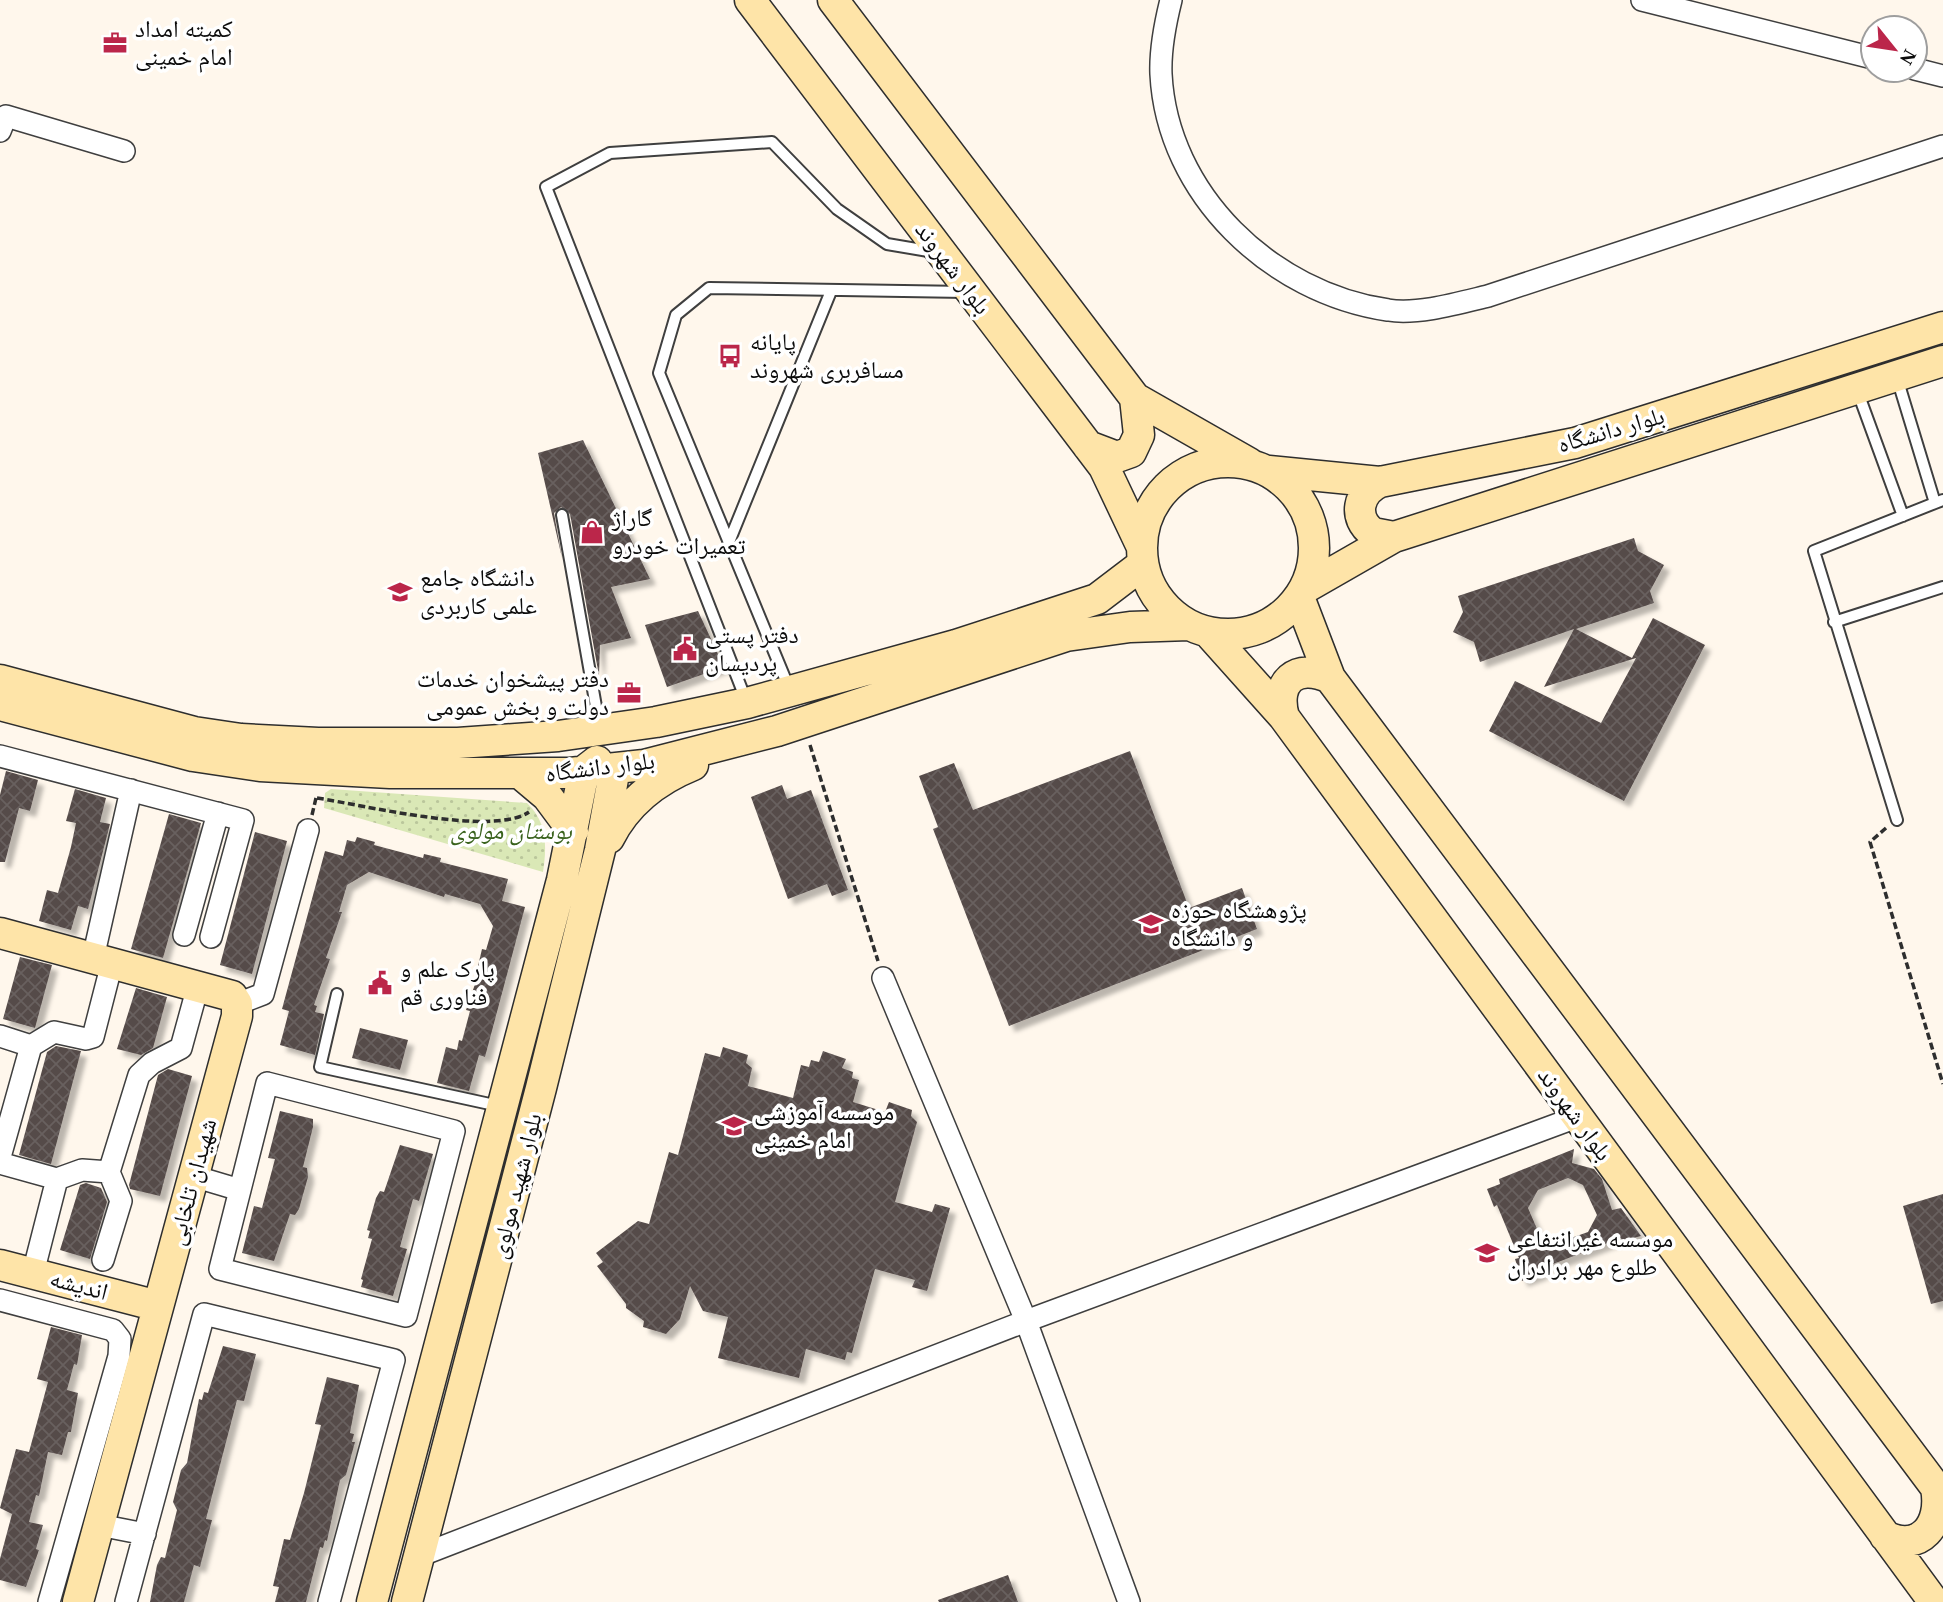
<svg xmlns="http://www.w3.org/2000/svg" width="1943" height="1602" viewBox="0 0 1943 1602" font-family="'Times New Roman','Noto Naskh Arabic',serif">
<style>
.green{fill:url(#green-dots)}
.building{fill:url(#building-cross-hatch);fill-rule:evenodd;filter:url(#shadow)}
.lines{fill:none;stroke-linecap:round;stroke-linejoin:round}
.lane-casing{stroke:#3f3f3f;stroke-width:14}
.street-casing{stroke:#3f3f3f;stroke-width:24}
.secondary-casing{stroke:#2e2e2e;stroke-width:33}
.path{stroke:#2e2e2e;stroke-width:3.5;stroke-dasharray:7 3.5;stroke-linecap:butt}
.lane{stroke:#fff;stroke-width:10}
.street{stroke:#fff;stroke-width:21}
.secondary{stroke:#fee4a8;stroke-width:30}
.labels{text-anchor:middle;stroke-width:7;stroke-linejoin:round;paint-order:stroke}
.poi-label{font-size:24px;fill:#0c0c0c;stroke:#fff;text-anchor:start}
.street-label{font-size:24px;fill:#0c0c0c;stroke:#fff}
.park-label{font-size:24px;font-style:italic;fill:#3a631e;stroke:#fff}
</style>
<defs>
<pattern id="green-dots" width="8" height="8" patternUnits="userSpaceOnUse" patternTransform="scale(1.75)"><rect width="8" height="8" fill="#dae8b6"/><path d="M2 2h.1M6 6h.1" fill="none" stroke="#bac69b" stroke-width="1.8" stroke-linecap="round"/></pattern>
<pattern id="building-cross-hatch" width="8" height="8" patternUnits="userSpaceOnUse" patternTransform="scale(1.75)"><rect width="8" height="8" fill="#554b49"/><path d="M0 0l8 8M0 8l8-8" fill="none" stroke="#68605f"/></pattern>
<filter id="shadow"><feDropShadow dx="6" dy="6" stdDeviation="2" flood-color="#0004"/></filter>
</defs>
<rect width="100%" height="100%" fill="#fff7ec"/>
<path class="green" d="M331 789 527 803C547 822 547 846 543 872L324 808 325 793Z"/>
<path class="building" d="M583 440 650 579 611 587 631 638 600 645 599 676 570 514 561 507 554 513 562 558 538 453Z
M1634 538 1638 551 1664 565 1650 591 1654 603 1576 629 1632 658 1653 618 1705 645 1624 801 1489 731 1515 681 1601 723 1636 658 1544 687 1574 629 1480 662 1474 642 1453 632 1463 612 1458 596Z
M698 611 724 667 667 687 645 625Z
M1130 751 1189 908 1242 888 1257 929 1009 1026 933 829 938 827 919 776 954 763 973 810Z
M6 771 38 780 30 811 19 808 5 862H0V795Z
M782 785 787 799 811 790 848 890 832 896 827 884 788 899 751 797Z
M75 789 106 798 100 822 110 824 88 909 78 906 71 930 39 921 47 890 58 893 71 847 76 823 66 821Z
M169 814 201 823 163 958 131 949Z
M255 832 287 841 252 974 220 965Z
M357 837 375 842 374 845 423 858 424 854 441 858 440 862 508 879 502 901 525 907 485 1057 479 1055 469 1091 437 1083 446 1047 457 1050 459 1040 462 1041 470 1011 466 1010 481 967 478 966 482 949 486 950 493 926 480 904 445 894 444 897 369 872 347 885 339 912H342L326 958 330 959 314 1005 317 1006 315 1012 324 1014 315 1055 280 1045 289 1011 282 1009 325 851 343 856 347 840 355 842Z
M20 957 52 965 35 1028 3 1019Z
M136 988 167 997 153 1048 141 1055 117 1049Z
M360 1028 408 1040 400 1070 352 1058Z
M56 1046 81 1051 51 1164 19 1155 47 1052Z
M723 1047 748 1055 746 1063 752 1068 748 1086 793 1098 801 1065 809 1067 811 1060 819 1062 823 1051 846 1059 842 1068 853 1072 852 1078 859 1080 853 1102 885 1112 889 1102 912 1110 911 1116 917 1122 895 1202 932 1212 935 1204 950 1208 927 1291 912 1287 915 1280 875 1269 852 1353 847 1352 845 1360 806 1349 799 1378 718 1358 728 1317 703 1311 690 1286 680 1319 666 1334 643 1327 644 1321 626 1308V1304L597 1266 603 1262 596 1253 638 1221 649 1224 669 1152 678 1155 705 1053 720 1057Z
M168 1069 192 1076 160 1196 130 1189 129 1185 158 1075Z
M280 1111 313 1119V1127L303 1167 307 1168 308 1177 299 1209 295 1215 290 1214 274 1261 242 1253 254 1206 262 1208 275 1159 268 1158Z
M400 1145 433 1154 419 1201 413 1199 400 1247 407 1249 393 1296 361 1287 363 1280 361 1279 372 1239 368 1238 370 1231 367 1230 376 1198 380 1191 384 1192Z
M1574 1149 1572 1163 1594 1169 1602 1179 1612 1210 1621 1208 1641 1236 1622 1241 1621 1238 1540 1269 1543 1273 1522 1281 1515 1259 1519 1258 1497 1205 1494 1207 1487 1189 1500 1184 1499 1179ZM1568 1178 1583 1185 1597 1215 1588 1232 1554 1244 1541 1238 1528 1208 1538 1190Z
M86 1183 101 1188 107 1202 90 1259 60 1250 80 1185Z
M1943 1194V1301L1931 1304 1903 1206Z
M51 1327 82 1335 77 1365 74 1364 67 1390 78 1393 71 1432H68L62 1455 48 1452 39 1496 36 1495 29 1522 43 1525 36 1549 39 1550 26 1587 0 1580V1559L12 1514 0 1508 16 1449 29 1452 48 1382 37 1379Z
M223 1346 256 1354 244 1401 237 1400 206 1519 212 1520 200 1567 194 1565 184 1602H150L157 1565 161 1557 165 1558 177 1510 173 1502 181 1470 187 1463 199 1399 202 1400 204 1392 208 1393Z
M327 1377 359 1385 350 1433 354 1434 352 1442H355L346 1475 340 1480 327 1541 325 1540 323 1548 320 1547 306 1602H275L279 1587 273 1586 284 1539 290 1540 304 1493 321 1425 315 1424Z
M1008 1575 1018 1602H939L938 1600Z"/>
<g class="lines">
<g class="lane-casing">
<path id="lane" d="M1897 378 1935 503 1943 500
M1857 390 1903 516
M562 515 600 729
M729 542 831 291
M1834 622 1943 587
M789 688 659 373 676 315 709 288 966 292
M746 700 546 187 610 153 772 142 837 209 887 244 934 252
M1897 820 1814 551 1935 503
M337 994 320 1067 499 1106"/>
</g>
<g class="street-casing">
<path id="street" d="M1171 0C1165 24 1160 49 1161 74 1167 194 1271 293 1388 310 1417 315 1459 303 1488 296L1943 146
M1642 0 1873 58
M1915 69 1943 76
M0 131 6 116 124 151
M0 756 243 820 211 937
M184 935 218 813
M93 958 131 790
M883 978 1026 1321 1129 1602
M237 1004 263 994 308 830
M0 1036 31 1046
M267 1083 454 1131 406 1316 220 1269Z
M0 1157 31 1046 54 1032 86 1039 93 1037 112 963
M0 1163 57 1179
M193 1176 240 1190
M103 1260 121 1201 109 1172
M33 1273 57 1179 82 1170 109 1172 139 1075 152 1063 181 1048 198 986
M0 1300 113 1330 120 1339 119 1356 49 1602
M99 1525 145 1534
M419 1556 1026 1321 1577 1117
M126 1602 204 1314 394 1360 329 1602"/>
</g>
<g class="secondary-casing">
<path id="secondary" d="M750 0 1104 467 1141 545
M833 0 1135 398 1249 463
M1088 446 1117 457 1131 452 1139 435 1135 398
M1142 548a86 86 0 1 1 172 0a86 86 0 1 1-172 0Z
M1269 471 1380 482 1575 443 1943 327
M1380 482C1358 492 1352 518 1373 533L1394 537
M1305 588 1394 537 1943 361
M1299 597 1330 678 1943 1497
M1208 632 1284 717 1934 1602
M0 680 194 732 241 739 318 743H458L558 736 656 722 747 703 956 645 1097 599 1143 564
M0 705 193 756 260 766 390 773H570L644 765 777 731 1066 636 1130 627 1189 625
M1284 717C1274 682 1296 662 1330 678
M522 775 547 796 573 831
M609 838C627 802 656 780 693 765
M0 933 232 996 237 1004V1016L78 1602
M0 1265 158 1306
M1885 1536C1920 1553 1943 1525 1936 1488
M372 1602 562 880 584 771 597 761
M407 1602 541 1088 600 850 615 768"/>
</g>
<path class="path" d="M810 745 878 961
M317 798C363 805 493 837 529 812
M312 815 316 798
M1886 828 1870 842 1943 1084"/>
<use href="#lane" class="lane"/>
<use href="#street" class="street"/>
<use href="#secondary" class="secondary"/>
</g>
<defs>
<g id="office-bare" transform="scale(1.89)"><path d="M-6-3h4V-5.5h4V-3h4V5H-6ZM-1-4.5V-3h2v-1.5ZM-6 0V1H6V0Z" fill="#bb264a" stroke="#fff" stroke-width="2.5" paint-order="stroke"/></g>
<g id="bus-bare" transform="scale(1.89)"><path d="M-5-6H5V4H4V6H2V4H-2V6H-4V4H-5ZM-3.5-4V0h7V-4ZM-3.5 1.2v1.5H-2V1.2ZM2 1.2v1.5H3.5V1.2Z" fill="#bb264a" stroke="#fff" stroke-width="2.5" paint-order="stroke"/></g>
<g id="shop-bare" transform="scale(1.89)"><path d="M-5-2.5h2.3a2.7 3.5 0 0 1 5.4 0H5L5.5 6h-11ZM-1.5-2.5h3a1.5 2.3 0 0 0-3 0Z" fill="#bb264a" stroke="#fff" stroke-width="2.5" paint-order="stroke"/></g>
<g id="university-bare" transform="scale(1.89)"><path d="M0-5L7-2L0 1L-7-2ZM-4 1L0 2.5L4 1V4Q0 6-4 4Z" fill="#bb264a" stroke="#fff" stroke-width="2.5" paint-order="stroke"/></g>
<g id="civic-bare" transform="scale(1.89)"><path d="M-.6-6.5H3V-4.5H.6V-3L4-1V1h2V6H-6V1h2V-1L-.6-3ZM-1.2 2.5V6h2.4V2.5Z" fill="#bb264a" stroke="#fff" stroke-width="2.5" paint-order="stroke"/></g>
</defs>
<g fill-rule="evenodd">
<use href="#office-bare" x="115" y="43"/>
<use href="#bus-bare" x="730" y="356"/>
<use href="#shop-bare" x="592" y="532"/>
<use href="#university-bare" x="400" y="592"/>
<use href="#civic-bare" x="685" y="649"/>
<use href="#office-bare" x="629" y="693"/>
<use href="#university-bare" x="1151" y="924"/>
<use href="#civic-bare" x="380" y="983"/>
<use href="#university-bare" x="734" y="1126"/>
<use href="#university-bare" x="1487" y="1253"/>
</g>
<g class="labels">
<g class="poi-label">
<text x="135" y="37">کمیته امداد<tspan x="135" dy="28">امام خمینی</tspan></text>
<text x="750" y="350">پایانه<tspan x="750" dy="28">مسافربری شهروند</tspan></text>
<text x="612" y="526">گاراژ<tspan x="612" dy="28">تعمیرات خودرو</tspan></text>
<text x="420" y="586">دانشگاه جامع<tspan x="420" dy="28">علمی کاربردی</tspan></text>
<text x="705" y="643">دفتر پستی<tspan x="705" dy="28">پردیسان</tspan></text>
<text x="609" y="687" text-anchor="end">دفتر پیشخوان خدمات<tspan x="609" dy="28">دولت و بخش عمومی</tspan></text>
<text x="1171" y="918">پژوهشگاه حوزه<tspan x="1171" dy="28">و دانشگاه</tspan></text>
<text x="400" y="977">پارک علم و<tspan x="400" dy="28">فناوری قم</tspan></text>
<text x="754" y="1120">موسسه آموزشی<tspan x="754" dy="28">امام خمینی</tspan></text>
<text x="1507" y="1247">موسسه غیرانتفاعی<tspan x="1507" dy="28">طلوع مهر برادران</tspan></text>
</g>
<g class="street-label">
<text transform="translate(953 268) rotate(53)" y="8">بلوار شهروند</text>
<text transform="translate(1611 430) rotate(-16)" y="8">بلوار دانشگاه</text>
<text transform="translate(600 767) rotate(-7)" y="8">بلوار دانشگاه</text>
<text transform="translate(1575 1114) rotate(54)" y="8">بلوار شهروند</text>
<text transform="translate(192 1182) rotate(-75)" y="8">شهیدان تلخابی</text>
<text transform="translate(516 1186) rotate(-76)" y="8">بلوار شهید مولوی</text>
<text transform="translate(79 1285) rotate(15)" y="8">انديشه</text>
</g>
<g class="park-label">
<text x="511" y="839">بوستان مولوی</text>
</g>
</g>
<g transform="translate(1894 49) rotate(120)"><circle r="33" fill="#ffffff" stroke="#9e9e9e" stroke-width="2"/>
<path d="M0-5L12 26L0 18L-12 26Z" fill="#bb264a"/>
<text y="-10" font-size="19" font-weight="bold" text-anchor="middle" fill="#0c0c0c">N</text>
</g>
</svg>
